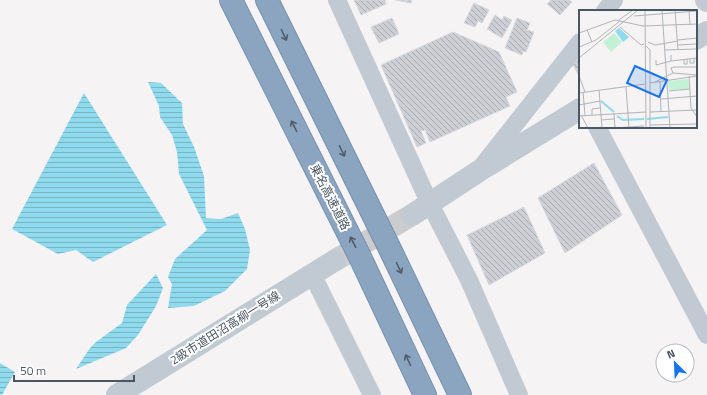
<svg xmlns="http://www.w3.org/2000/svg" width="707" height="395" viewBox="0 0 707 395" font-family="'Titillium Web','Noto Sans JP',sans-serif">
<style>
.water{fill:url(#water-rules)}
.building{fill:url(#building-back-hatch);stroke:#d7d9de}
.lines{fill:none;stroke-linecap:round;stroke-linejoin:round}
.tertiary-tunnel{stroke:#caccce;stroke-width:22;stroke-dasharray:22 11;stroke-linecap:butt}
.motorway-casing{stroke:#7690ad;stroke-width:24}
.minor{stroke:#c1cad2;stroke-width:18}
.tertiary{stroke:#c1cad2;stroke-width:22}
.motorway{stroke:#8ba5c1;stroke-width:22}
.oneway{stroke:#505e6b}
.labels{text-anchor:middle;stroke-width:4;stroke-linejoin:round;paint-order:stroke}
.street-label{font-size:12px;fill:#4a5661;stroke:#fff}
.inset-river{fill:none;stroke:#90daee;stroke-width:2}
.inset-road{fill:none;stroke:#b1b4b9;stroke-width:1}
.view{fill:#1a73e8;fill-opacity:0.15;stroke:#1a73e8;stroke-width:2}
.inset-edge{fill:none;stroke:#4a5661;stroke-width:2}
</style>
<defs>
<pattern id="water-rules" width="6" height="5" patternUnits="userSpaceOnUse"><rect width="6" height="5" fill="#90daee"/><path d="M0 2.5h6" fill="none" stroke="#78b4c4"/></pattern>
<pattern id="building-back-hatch" width="6" height="6" patternUnits="userSpaceOnUse"><rect width="6" height="6" fill="#cdcfd5"/><path d="M-1 5l2 2M0 0l6 6M5-1l2 2" fill="none" stroke="#a8abb0"/></pattern>
</defs>
<rect width="100%" height="100%" fill="#f5f3f3"/>
<path class="water" d="M148 82 161 83 182 103 183 124 194 147 204 176 206 218 221 219 238 213 245 229 250 250 247 269 225 291 194 306 168 308 172 284 168 277 175 259 207 230 179 174 177 152 172 135 160 117 159 106Z
M84 93 167 225 93 262 76 250 58 254 12 229Z
M156 274 163 288 156 306 138 335 126 348 76 369 90 348 96 342 122 323 127 305Z
M0 363 15 372 2 395H0Z"/>
<path class="building" d="M354 0H385L386 4 361 15Z
M395 0H412L411 3Z
M551 0H569L572 2 560 15 547 4Z
M474 3 489 10 482 23 478 21 475 27 464 23Z
M495 15 502 20 504 16 512 20 502 38 487 29Z
M392 18 399 34 379 43 371 27Z
M517 18 530 23 527 30 534 32 526 52 523 51 522 55 505 48Z
M453 32 499 52 517 92 506 97 510 106 430 142 425 130 421 131 426 143 417 147 381 65Z
M580 59V78L572 63Z
M594 163 622 215 565 253 538 198Z
M524 207 545 253 489 285 467 235Z"/>
<g class="lines">
<path class="tertiary-tunnel" d="M334 261 412 215"/>
<g class="motorway-casing">
<path id="motorway" d="M231 0 360 257 425 395
M267 0 388 245 460 395"/>
</g>
<path class="minor" d="M337 0 429 202 469 280 519 395
M605 11 614 0
M597 127 707 335
M483 165 580 42
M312 274 372 395"/>
<path class="tertiary" d="M706 0 707 1
M696 39 707 32
M412 215 479 171 580 109
M117 395 334 261"/>
<use href="#motorway" class="motorway"/>
</g>
<defs><path id="oneway-shaft" d="M-6 0H5M1.5-3L5.5 0L1.5 3" fill="none" stroke-width="1.6" stroke-linecap="round" stroke-linejoin="round"/></defs>
<g class="oneway">
<use href="#oneway-shaft" transform="translate(284 35) rotate(64)"/>
<use href="#oneway-shaft" transform="translate(294 126) rotate(-117)"/>
<use href="#oneway-shaft" transform="translate(342 151) rotate(64)"/>
<use href="#oneway-shaft" transform="translate(353 242) rotate(-117)"/>
<use href="#oneway-shaft" transform="translate(399 268) rotate(64)"/>
<use href="#oneway-shaft" transform="translate(408 360) rotate(-115)"/>
</g>
<g class="labels">
<g class="street-label">
<text transform="translate(330 197) rotate(63)" y="4">東名高速道路</text>
<text transform="translate(225 328) rotate(-32)" y="4">2級市道田沼高柳一号線</text>
</g>
</g>
<g transform="translate(579 10)">
<rect width="118" height="118" fill="#f5f3f3"/>
<path d="M35 23 43 32 32 42 24 32ZM109 69 110 79 90 80 89 71Z" fill="#c3f1d5"/>
<path d="M40 18 50 27 44 32 36 21Z" fill="#90daee"/>
<path class="inset-river" d="M22 91 35 102M38 106 44 110 65 109M68 109 89 107"/>
<path class="inset-road" d="M66 0 67 118M83 0 91 118M96 0 99 40M110 1 111 15M55 6 118 1M40 10 54 0M41 17 62 35 65 34M8 20 13 32M0 23 36 10 64 16 118 14M99 30 118 28M69 32 76 35 99 31M99 35 118 34M67 36 71 40V118M0 37 17 30 41 11M86 40 118 39M0 48 59 0M105 49V54H108V49M111 49V53H115V48M77 50V55L92 51V45M92 51 118 48M94 63 92 58 95 57H118M0 66 6 82M110 66 112 98 118 107M76 72 94 63 118 65M81 72 82 102M71 73 118 66M47 77 50 118M20 80 23 118M90 81 111 79M4 82 6 105M0 83 66 74M82 89 118 86M0 95 21 91M71 102 118 100M35 103 36 118M2 105 9 118M13 105V99L21 98M0 106 67 102M22 110 35 109M71 115 118 114M35 118 65 116"/>
<path class="view" d="M56 56 88 70 80 87 48 73Z"/>
<rect width="118" height="118" class="inset-edge"/>
</g>
<g transform="translate(675 363) rotate(336)"><circle r="19" fill="#ffffff" stroke="#b7bbc0"/>
<path d="M0-3L7 15L0 10L-7 15Z" fill="#1a73e8"/>
<text y="-6" font-size="11" font-weight="bold" text-anchor="middle" fill="#4a5661">N</text>
</g>
<path d="M14 375v6h120v-6" fill="none" stroke="#4a5661" stroke-width="2"/>
<text x="20" y="375" font-size="12" fill="#4a5661" stroke="#ffffff" stroke-width="3" paint-order="stroke">50 m</text>
</svg>
